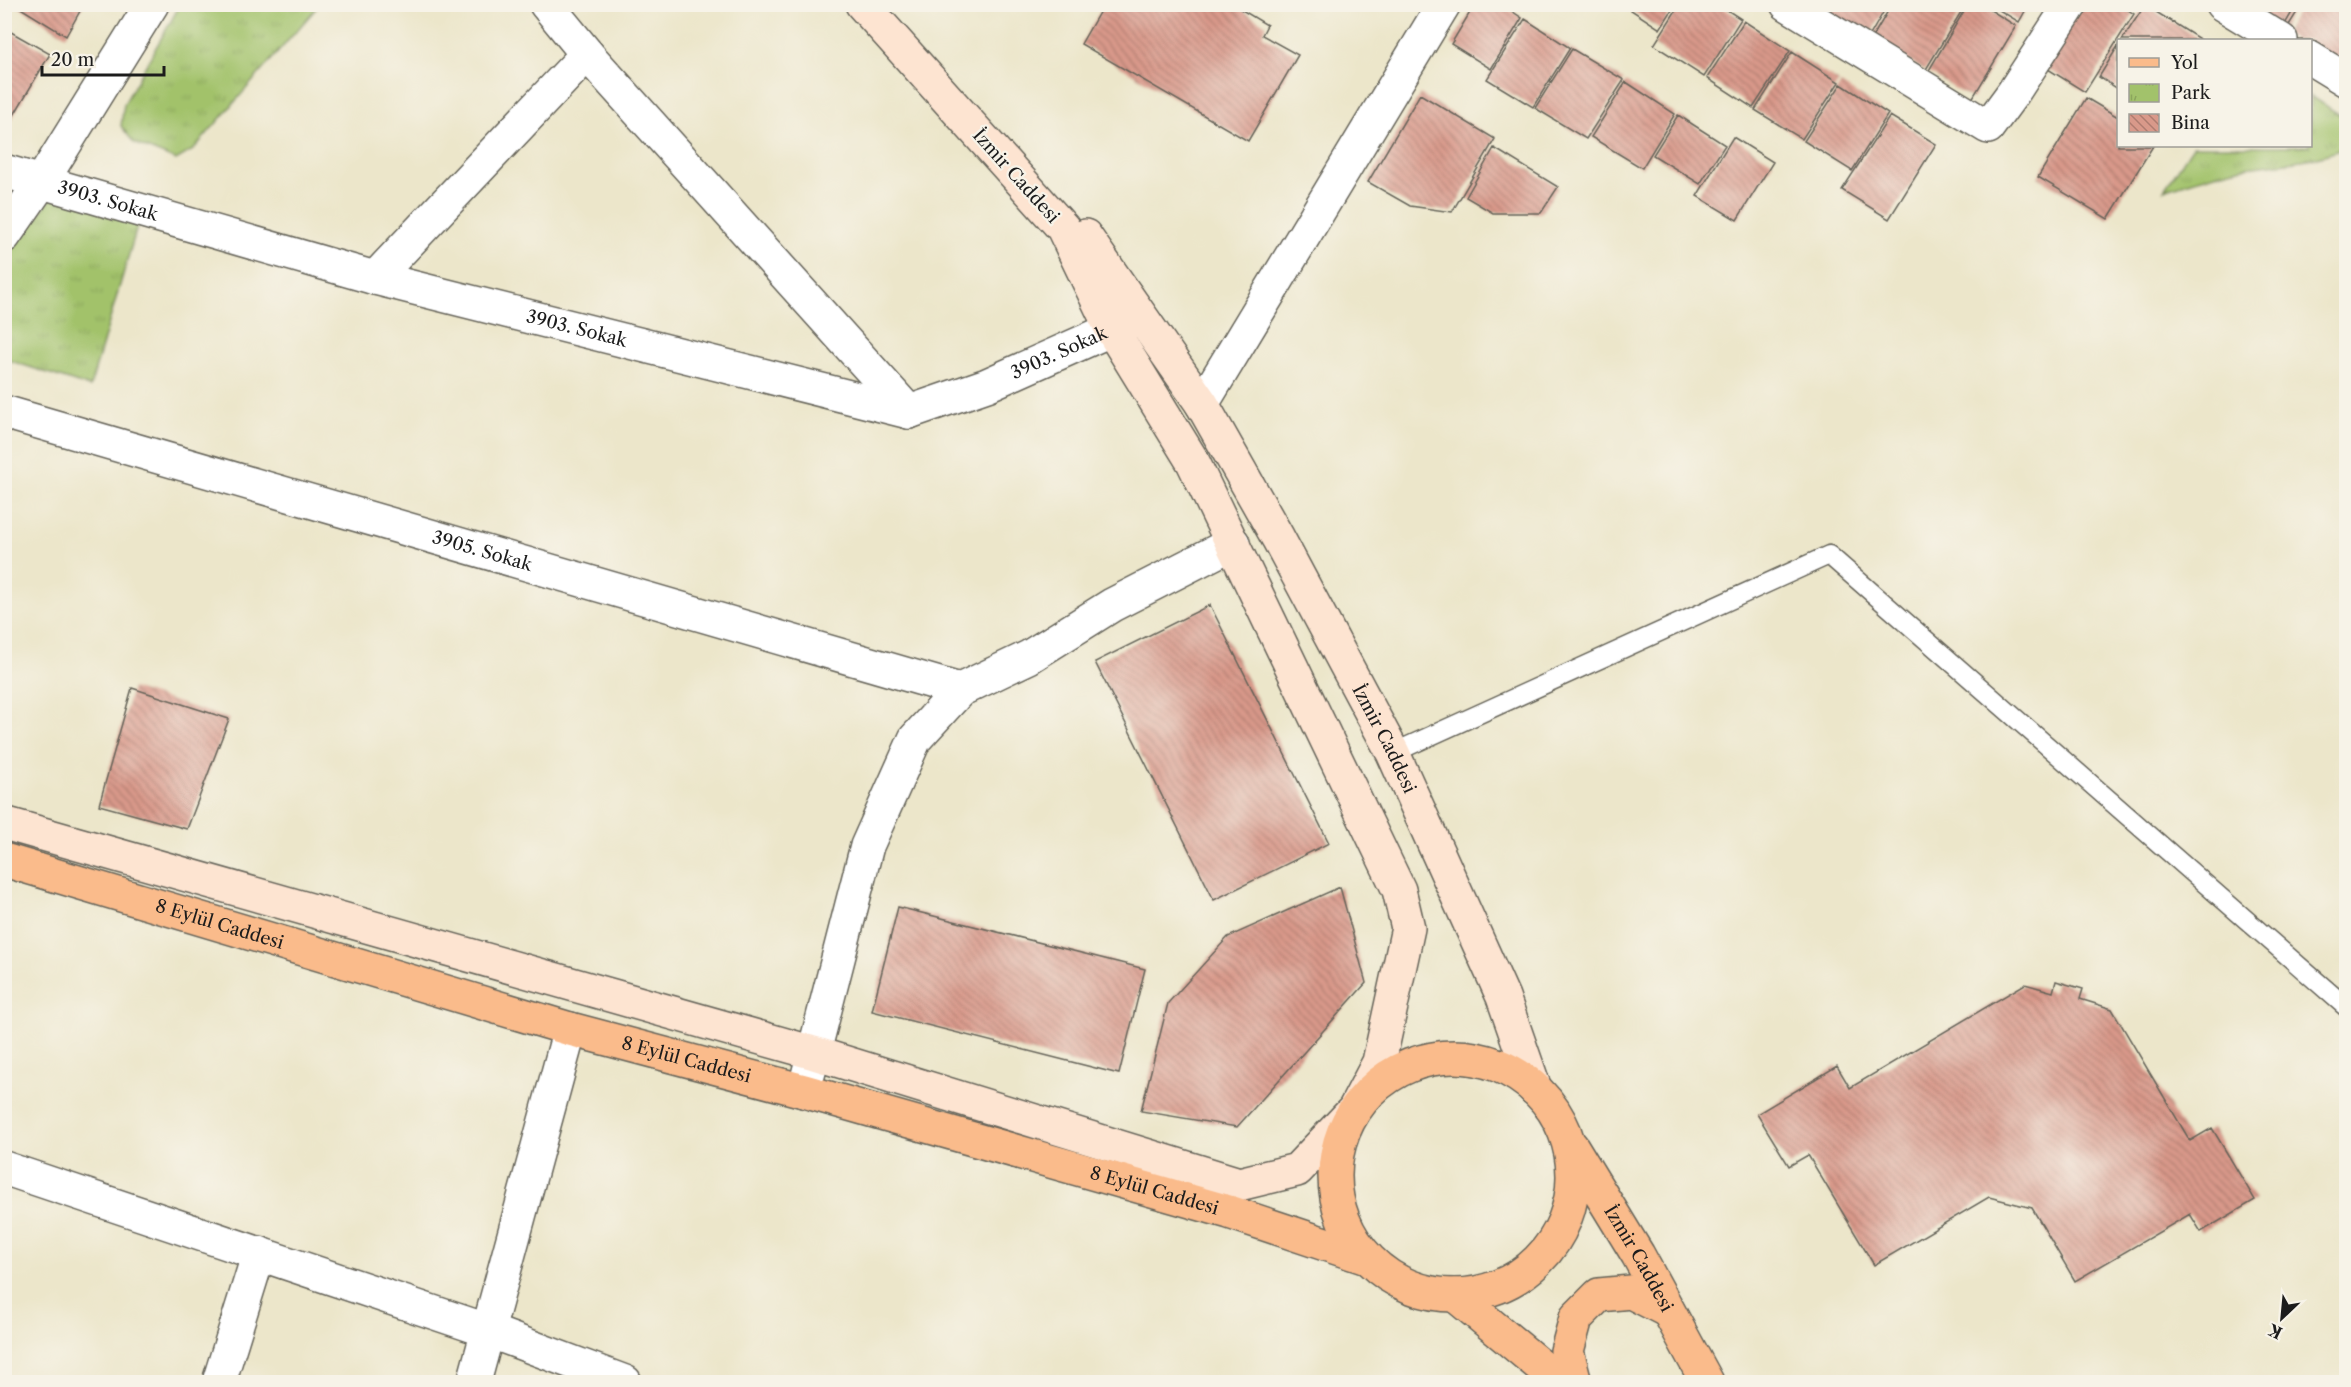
<svg xmlns="http://www.w3.org/2000/svg" width="2351" height="1387" viewBox="0 0 2351 1387" font-family="'Libre Caslon Text',serif">
<style>
.park{fill:url(#park-tufts);stroke:#5f6f44;stroke-width:1.5}
.building{fill:url(#building-back-hatch)}
.lines{fill:none;stroke-linecap:round;stroke-linejoin:round}
.service-casing{stroke:#656359;stroke-width:21}
.minor-casing{stroke:#656359;stroke-width:36}
.tertiary-casing{stroke:#656359;stroke-width:36}
.secondary-casing{stroke:#656359;stroke-width:36}
.primary-casing{stroke:#656359;stroke-width:36}
.service{stroke:#fff;stroke-width:18}
.minor{stroke:#fff;stroke-width:33}
.tertiary{stroke:#fff;stroke-width:33}
.secondary{stroke:#fde4d1;stroke-width:33}
.primary{stroke:#fabb8b;stroke-width:33}
.labels{text-anchor:middle;stroke-width:4.5;stroke-linejoin:round;paint-order:stroke}
.street-label{font-size:18px;fill:#1c1c1c;stroke:#f7f3e8}
</style>
<defs>
<pattern id="park-tufts" width="24" height="20" patternUnits="userSpaceOnUse" patternTransform="scale(1.5)"><rect width="24" height="20" fill="#a2c26b"/><path d="M3 7l-1-3M5 7V3M7 7l1-3M15 17l-1-3M17 17v-4M19 17l1-3" fill="none" stroke="#8ba65c"/></pattern>
<pattern id="building-back-hatch" width="6" height="6" patternUnits="userSpaceOnUse" patternTransform="scale(1.5)"><rect width="6" height="6" fill="#d9998a"/><path d="M-1 5l2 2M0 0l6 6M5-1l2 2" fill="none" stroke="#af7c70"/></pattern>
</defs>
<rect width="100%" height="100%" fill="#f7f3e8"/>
<filter id="ink" filterUnits="userSpaceOnUse"><feTurbulence type="fractalNoise" baseFrequency=".0167" numOctaves="2"/><feDisplacementMap in="SourceGraphic" scale="12" xChannelSelector="R" yChannelSelector="G"/><feConvolveMatrix kernelMatrix="1 2 1 2 8 2 1 2 1" color-interpolation-filters="sRGB"/></filter>
<filter id="wash" filterUnits="userSpaceOnUse"><feTurbulence type="fractalNoise" baseFrequency=".008" numOctaves="4" result="noise"/><feDisplacementMap in="SourceGraphic" scale="24" xChannelSelector="R" yChannelSelector="G"/><feGaussianBlur stdDeviation="1.35" result="paint"/><feColorMatrix in="noise" values="0 0 0 0 0 0 0 0 0 0 0 0 0 0 0 0 0 1.4 0 .05"/><feComposite in="paint" operator="in"/></filter>
<g filter="url(#wash)">
<rect width="100%" height="100%" fill="#ece6ca"/>
<path class="park" d="M180 5H319L193 150 176 160 134 143 121 126 124 104Z
M2311 96 2346 119V147C2314 162 2280 162 2245 167 2217 172 2191 181 2164 190L2193 146H2310Z
M53 196 142 210 90 387 5 359V258Z"/>
<g id="blocks">
<path class="building" d="M14 4H84L66 36Z
M1104 4H1232L1267 25 1262 35 1298 55 1248 141 1081 44Z
M1475 4H1501L1522 18 1491 69 1451 44Z
M1622 4H1676L1660 29Z
M1680 4H1718L1741 19 1704 77 1654 45Z
M1827 4H1888L1869 37 1824 10Z
M1892 4H1948L1961 12 1925 71 1872 38Z
M1968 4H1981L2016 26 1972 99 1928 72Z
M1989 4H2029L2019 22Z
M2082 4H2119L2134 14 2085 92 2043 66Z
M2237 4H2297L2281 31Z
M2302 4H2346V46L2335 65 2310 50V40H2295L2284 33Z
M2145 5 2201 40H2122Z
M1525 19 1570 48 1533 107 1487 79Z
M1744 21 1790 51 1753 108 1707 78Z
M4 28 50 54 4 132Z
M2118 46V89L2099 77Z
M1572 49 1624 80 1586 139 1535 108Z
M1792 52 1839 82 1802 139 1755 110Z
M1626 82 1675 114 1642 168 1591 137Z
M1841 84 1888 114 1852 171 1804 141Z
M1420 94 1495 139 1452 212 1410 206 1368 182Z
M2086 98 2118 117V146H2153L2108 219 2038 177Z
M1678 115 1725 145 1700 184 1653 155Z
M1890 116 1936 144 1889 219 1842 190Z
M1733 137 1773 162 1737 220 1697 196Z
M1494 148 1558 187 1541 213H1493L1466 197Z
M1210 605 1329 843 1214 900 1095 662Z
M132 688 229 719 187 829 99 805Z
M1340 887 1366 983 1237 1127 1141 1111 1168 1003 1228 937Z
M898 907 1145 969 1119 1074 872 1011Z
M2056 981 2083 989 2080 999 2112 1009 2190 1141 2212 1128 2255 1200 2201 1232 2190 1214 2075 1281 2032 1208 1989 1197 1874 1265 1808 1155 1789 1166 1757 1114 1837 1066 1850 1088 2025 984 2053 992Z"/>
</g>
</g>
<g filter="url(#ink)">
<use href="#blocks" fill-opacity="0" stroke="#656359" stroke-width="1.5"/>
<g class="lines">
<g class="service-casing">
<path id="service" d="M1393 753 1829 555 2346 1007"/>
</g>
<g class="minor-casing">
<g id="minor">
<path d="M546 4 587 54 909 412"/>
<path d="M1787 4 1988 127 2013 93 2071 4"/>
<path d="M2222 4 2281 40"/>
<path d="M2310 58 2346 80"/>
<path d="M4 236 42 181 152 4"/>
<path d="M375 278 587 54"/>
<path id="s1" d="M4 412 960 690"/>
<path d="M804 1091 867 846 915 739 960 690 1029 657 1112 605 1233 543"/>
<path d="M4 1168 489 1331 625 1382"/>
<path d="M219 1382 259 1253"/>
<path d="M474 1382 570 1029"/>
</g>
</g>
<g class="tertiary-casing">
<g id="tertiary">
<path id="s2" d="M4 171 375 278 909 412 987 385 1137 318"/>
<path d="M1202 404 1444 4"/>
</g>
</g>
<g class="secondary-casing">
<g id="secondary">
<path id="s3" d="M1085 236 1202 404 1278 538 1393 753 1503 997 1535 1089"/>
<path d="M4 823 814 1053 1239 1184 1297 1170 1354 1110 1379 1062 1408 928 1399 890 1193 462 1112 330 1063 228 862 4"/>
</g>
</g>
<g class="primary-casing">
<g id="primary">
<path id="s4" d="M4 860 570 1029 804 1091 1229 1212 1367 1258"/>
<circle cx="1454" cy="1176" r="119"/>
<path id="s5" d="M1572 1147 1638 1255 1707 1382"/>
<path d="M1455 1295 1560 1382"/>
<path d="M1575 1382 1567 1351 1576 1318 1599 1295 1631 1292 1668 1311"/>
</g>
</g>
<use href="#service" class="service"/>
<use href="#minor" class="minor"/>
<use href="#tertiary" class="tertiary"/>
<use href="#secondary" class="secondary"/>
<use href="#primary" class="primary"/>
</g>
</g>
<g class="labels">
<g class="street-label">
<text transform="translate(1016 176) rotate(48)" y="6">İzmir Caddesi</text>
<text dy="6" stroke="none"><textPath href="#s2" startOffset="108">3903. Sokak</textPath></text>
<text dy="6" stroke="none"><textPath href="#s2" startOffset="594">3903. Sokak</textPath></text>
<text dy="6" stroke="none"><textPath href="#s2" startOffset="1098">3903. Sokak</textPath></text>
<text dy="6" stroke="none"><textPath href="#s1" startOffset="498">3905. Sokak</textPath></text>
<text dy="6" stroke="none"><textPath href="#s3" startOffset="586">İzmir Caddesi</textPath></text>
<text dy="6" stroke="none"><textPath href="#s4" startOffset="225">8 Eylül Caddesi</textPath></text>
<text dy="6" stroke="none"><textPath href="#s4" startOffset="711">8 Eylül Caddesi</textPath></text>
<text dy="6" stroke="none"><textPath href="#s4" startOffset="1197">8 Eylül Caddesi</textPath></text>
<text dy="6" stroke="none"><textPath href="#s5" startOffset="130">İzmir Caddesi</textPath></text>
</g>
</g>
<rect width="2351" height="1387" fill="none" stroke="#f7f3e8" stroke-width="24"/>
<rect x="2117" y="39" width="195" height="108" fill="#f7f3e8" stroke="#9f9d96" stroke-width="1.5"/>
<rect x="2129" y="58" width="30" height="9" fill="#fabb8b" stroke="#9f9d96" stroke-width="1.5"/>
<text x="2171" y="69" font-size="18" fill="#1c1c1c">Yol</text>
<rect x="2129" y="84" width="30" height="18" fill="url(#park-tufts)" stroke="#9f9d96" stroke-width="1.5"/>
<text x="2171" y="99" font-size="18" fill="#1c1c1c">Park</text>
<rect x="2129" y="114" width="30" height="18" fill="url(#building-back-hatch)" stroke="#9f9d96" stroke-width="1.5"/>
<text x="2171" y="129" font-size="18" fill="#1c1c1c">Bina</text>
<g transform="translate(2282 1318) rotate(206)" stroke="#f7f3e8" stroke-width="4.5" paint-order="stroke">
<path d="M0-4.5L10 22L0 15L-10 22Z" fill="#1c1c1c"/>
<text y="-9" font-size="16" font-weight="bold" text-anchor="middle" fill="#1c1c1c">K</text>
</g>
<path d="M42 66v9h122v-9" fill="none" stroke="#1c1c1c" stroke-width="3"/>
<text x="51" y="66" font-size="18" fill="#1c1c1c" stroke="#f7f3e8" stroke-width="4.5" paint-order="stroke">20 m</text>
</svg>
